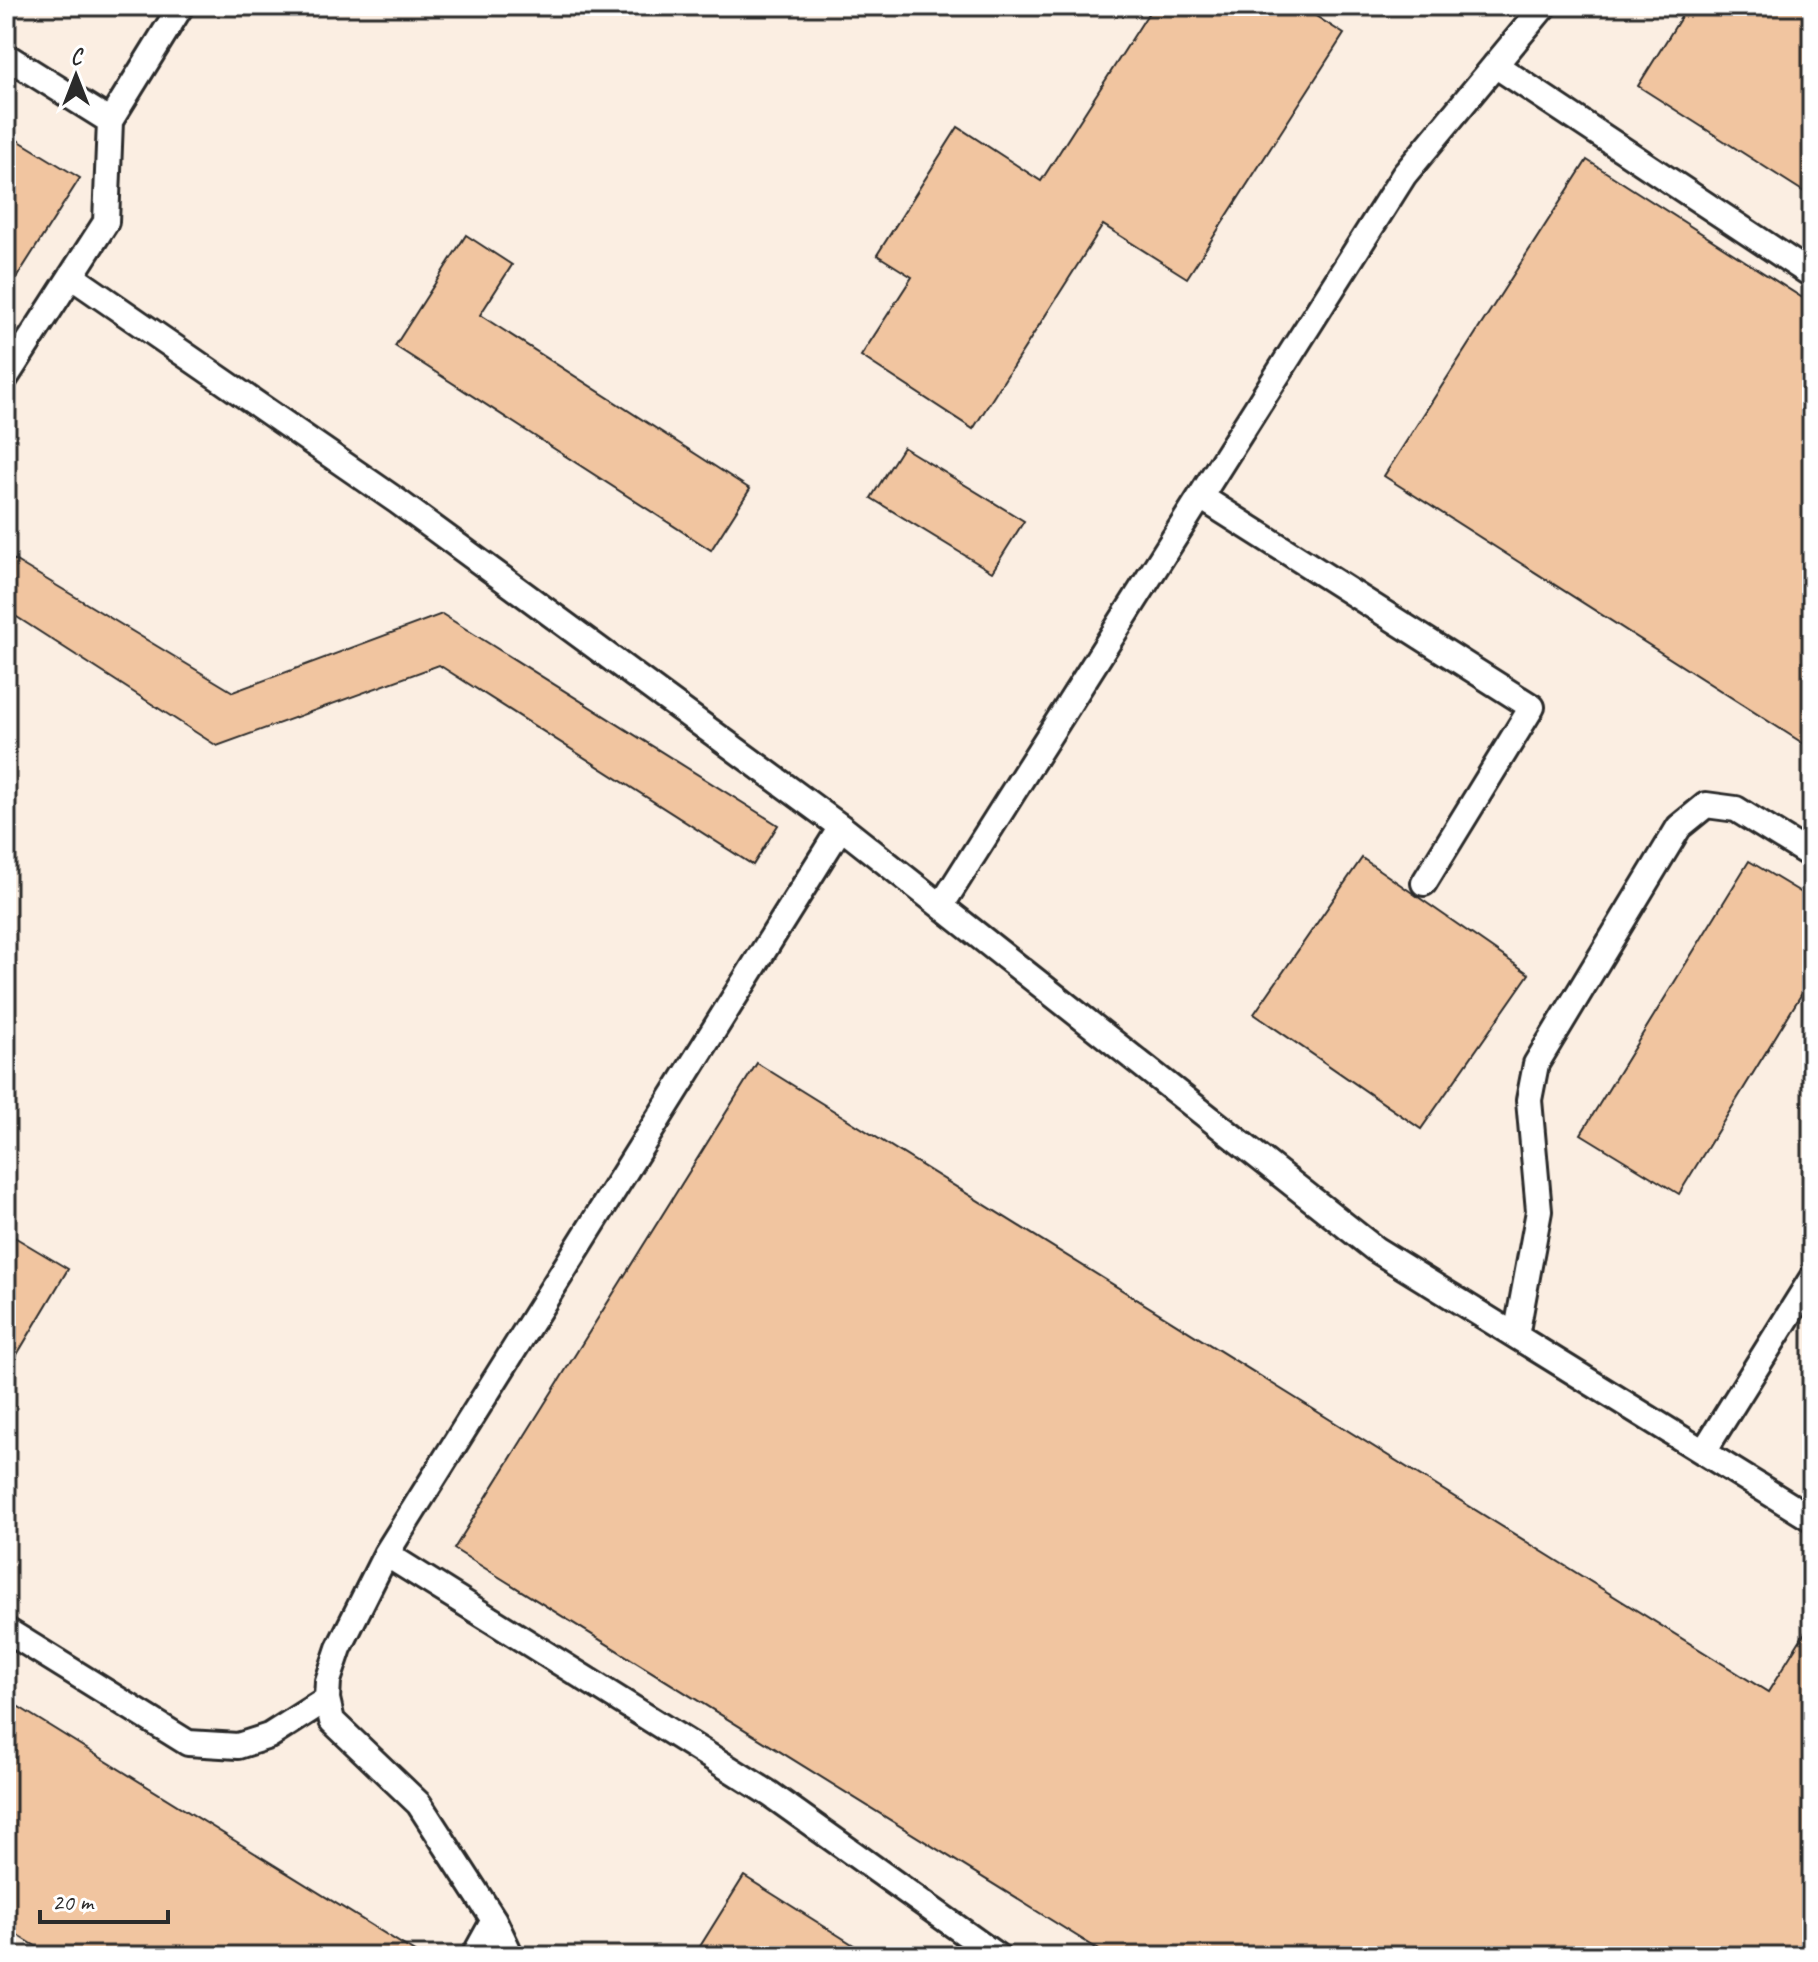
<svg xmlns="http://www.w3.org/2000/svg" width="1818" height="1962" viewBox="0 0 1818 1962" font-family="Caveat,sans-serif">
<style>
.built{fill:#fbeee2}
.building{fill:#f1c5a0;stroke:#2b2b2b;stroke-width:2}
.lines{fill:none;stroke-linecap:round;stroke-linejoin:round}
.lane-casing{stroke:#2b2b2b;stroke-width:30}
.lane{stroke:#fff;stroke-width:24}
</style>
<rect width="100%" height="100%" fill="#fff"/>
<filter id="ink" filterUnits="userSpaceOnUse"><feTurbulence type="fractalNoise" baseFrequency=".0125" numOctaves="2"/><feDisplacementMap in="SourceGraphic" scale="16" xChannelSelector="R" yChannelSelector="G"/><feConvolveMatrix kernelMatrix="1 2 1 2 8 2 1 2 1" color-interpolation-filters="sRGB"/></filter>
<g filter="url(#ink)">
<path class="built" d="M6 6H1812V1956H6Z"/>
<path class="building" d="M1153 6H1300L1344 34 1187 278 1103 225 973 429 861 356 912 277 877 255 958 127 1041 181Z
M1688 6H1812V197L1638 86Z
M6 133 80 178 6 294Z
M1587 160 1812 304V749L1384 476Z
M466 235 512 265 480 315 750 489 711 550 395 346Z
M903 447 1024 521 992 572 871 498Z
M6 555 233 692 442 614 778 825 753 865 439 665 217 746 6 610Z
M1362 858 1529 974 1421 1129 1254 1014Z
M1749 861 1812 899V977L1679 1194 1581 1134Z
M757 1063 1768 1692 1812 1621V1956H1109L454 1549Z
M6 1232 68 1269 6 1373Z
M6 1699 421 1956H52L6 1928Z
M744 1876 871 1956H694Z"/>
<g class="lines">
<g class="lane-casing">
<path id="lane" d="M6 56 110 121
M1495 65 1812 275
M71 276 397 501 841 827 1375 1249 1812 1519
M6 377 106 222 110 121 181 6
M1201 497 1532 707 1424 883
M941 906 1404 175 1544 6
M1516 1336 1539 1211 1529 1100 1536 1064 1679 827 1706 805 1736 809 1812 856
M1704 1451 1812 1278
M386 1554 770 1794 997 1956
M6 1630 188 1743 238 1746 269 1736 327 1699
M474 1956 494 1920
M511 1956 494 1920 419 1804 332 1721 327 1699 328 1681 339 1648 386 1554 841 827"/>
</g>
<use href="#lane" class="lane"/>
</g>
</g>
<rect width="1818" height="1962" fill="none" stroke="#fff" stroke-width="32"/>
<rect x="16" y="16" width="1786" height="1930" fill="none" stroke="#2b2b2b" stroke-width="3" filter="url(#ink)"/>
<g transform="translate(76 76)" stroke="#ffffff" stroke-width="6" paint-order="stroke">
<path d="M0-6L14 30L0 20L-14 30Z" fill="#2b2b2b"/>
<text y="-12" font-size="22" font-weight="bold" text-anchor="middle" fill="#2b2b2b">С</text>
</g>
<path d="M40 1910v12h128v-12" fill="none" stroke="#2b2b2b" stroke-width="4"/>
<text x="52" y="1910" font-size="24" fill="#2b2b2b" stroke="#ffffff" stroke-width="6" paint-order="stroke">20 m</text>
</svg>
